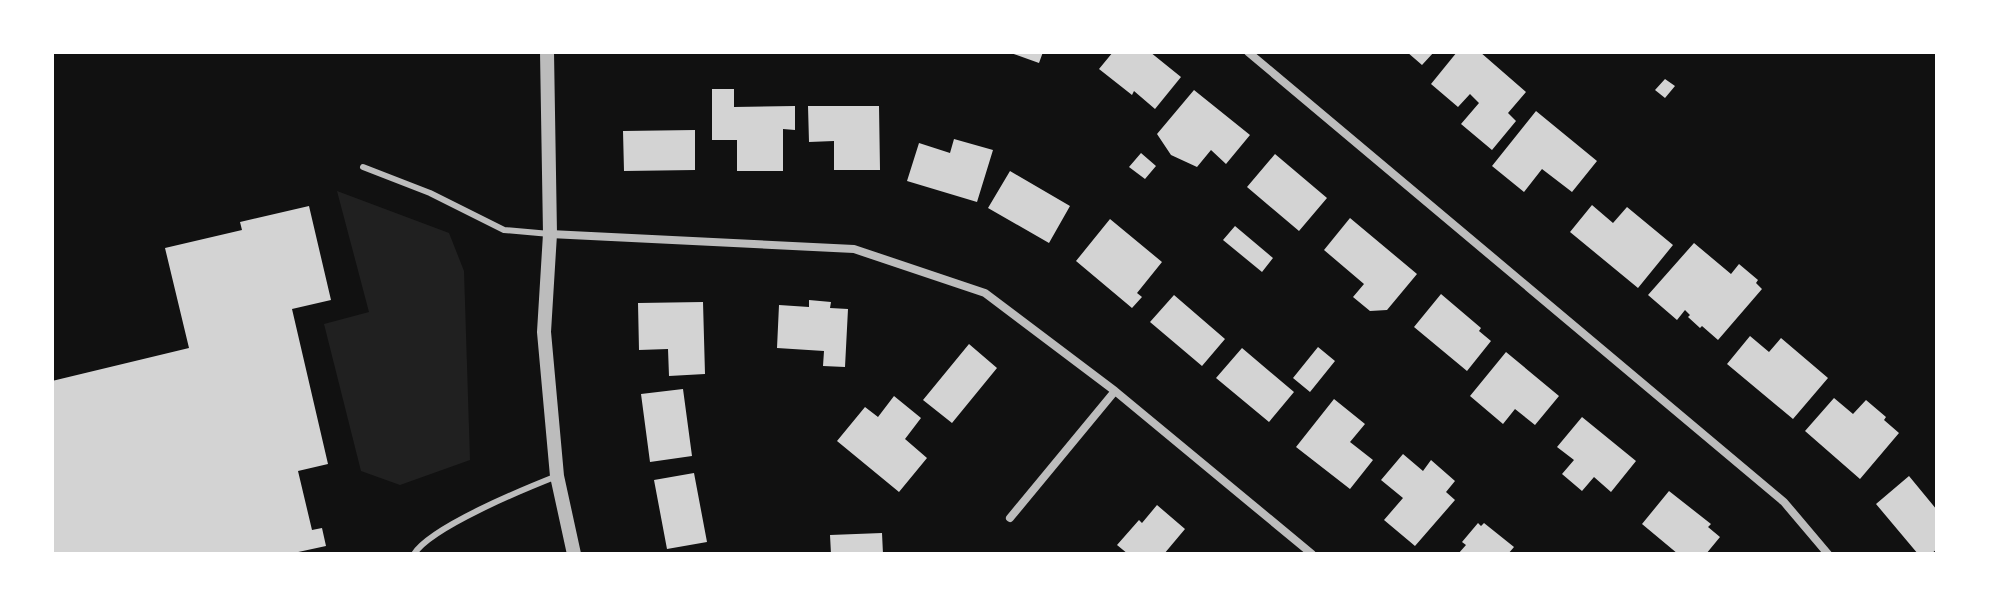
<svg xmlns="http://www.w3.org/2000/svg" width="1989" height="606" viewBox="0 0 1989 606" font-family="Literata,serif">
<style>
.green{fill:#202020}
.building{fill:#d3d3d3}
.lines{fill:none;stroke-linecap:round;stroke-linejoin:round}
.service{stroke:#bcbcbc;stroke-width:6}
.minor{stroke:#bcbcbc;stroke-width:8}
.tertiary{stroke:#bcbcbc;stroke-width:14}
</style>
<rect width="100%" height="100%" fill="#111"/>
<path class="green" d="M337 191 449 233 464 271 470 460 400 485 361 471 324 324 369 312Z"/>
<path class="building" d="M1008 52H1043L1039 63Z
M1113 52H1150L1181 77 1155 109 1134 91 1132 95 1099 69Z
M1407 52H1434L1422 65Z
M1457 52H1480L1526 92 1508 113 1516 121 1492 150 1461 124 1479 103 1470 94 1458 107 1431 84Z
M1665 79 1675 86 1665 98 1655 90Z
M712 89H734V107L795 106V130L783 129V171H737V140H712Z
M1194 90 1250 135 1226 164 1211 150 1197 167 1171 155 1157 134Z
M808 106H879L880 170H834V141L809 142Z
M1536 111 1597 161 1572 192 1542 169 1524 192 1492 166Z
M695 130V170L624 171 623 131Z
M954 139 993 150 977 202 907 181 919 143 950 153Z
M1141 153 1156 166 1145 179 1129 167Z
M1275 154 1327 198 1299 231 1247 187Z
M1010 171 1070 206 1049 243 988 208Z
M1592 205 1613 223 1627 207 1673 245 1638 288 1570 232Z
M309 206 331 300 292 309 328 464 298 471 312 530 322 528 326 546 289 554H52V381L189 348 165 248 242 230 240 222Z
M1350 218 1417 274 1387 310 1370 311 1353 297 1364 284 1324 250Z
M1110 219 1162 262 1137 293 1142 297 1132 308 1076 261Z
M1235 226 1273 258 1262 272 1223 240Z
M1694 243 1731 274 1739 264 1758 280 1756 283 1762 289 1718 340 1702 326 1700 328 1688 317 1690 315 1685 310 1677 320 1648 295Z
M1441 294 1481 328 1479 331 1491 341 1467 371 1414 327Z
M1174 295 1225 339 1202 366 1150 322Z
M809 300 831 302 830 308 848 309 845 367 823 366 824 351 777 348 779 305 809 307Z
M703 302 705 374 669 376 668 349 639 350 638 303Z
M1750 336 1769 352 1781 338 1828 378 1793 419 1727 364Z
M969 344 997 368 952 423 923 400Z
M1318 347 1335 361 1310 392 1293 378Z
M1242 348 1294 392 1269 422 1216 378Z
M1506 352 1559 396 1535 425 1515 409 1503 424 1470 396Z
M683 389 692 456 650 462 641 394Z
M894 396 921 418 905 439 927 458 899 492 837 441 865 407 878 417Z
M1834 398 1853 414 1866 400 1886 417 1884 420 1899 433 1860 479 1805 431Z
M1334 399 1365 424 1350 442 1373 460 1350 489 1296 447Z
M1582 417 1636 461 1611 492 1594 477 1582 491 1562 474 1574 460 1557 447Z
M1403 454 1423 471 1431 460 1455 481 1446 492 1455 500 1415 546 1384 520 1403 498 1381 480Z
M694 473 707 542 667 549 654 480Z
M1909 476 1937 510V549L1931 554H1918L1876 504Z
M1669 491 1711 524 1708 527 1720 537 1706 554H1678L1642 524Z
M1157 505 1185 529 1164 554H1128L1117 545 1139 520 1142 523Z
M1478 523 1481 526 1484 523 1514 547 1508 554H1458L1466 545 1462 542Z
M882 533 883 554H831L830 535Z"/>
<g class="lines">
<path class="service" d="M363 167 430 193 504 230 550 234
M414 554C431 527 524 489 557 476"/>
<path class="minor" d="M1248 52 1784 502 1828 554
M550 234 854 249 985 293 1115 391 1312 554
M1010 518 1115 391"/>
<path class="tertiary" d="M547 52 550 234 544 332 557 476 574 554"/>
</g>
<rect width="1989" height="606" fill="none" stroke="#ffffff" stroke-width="108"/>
</svg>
